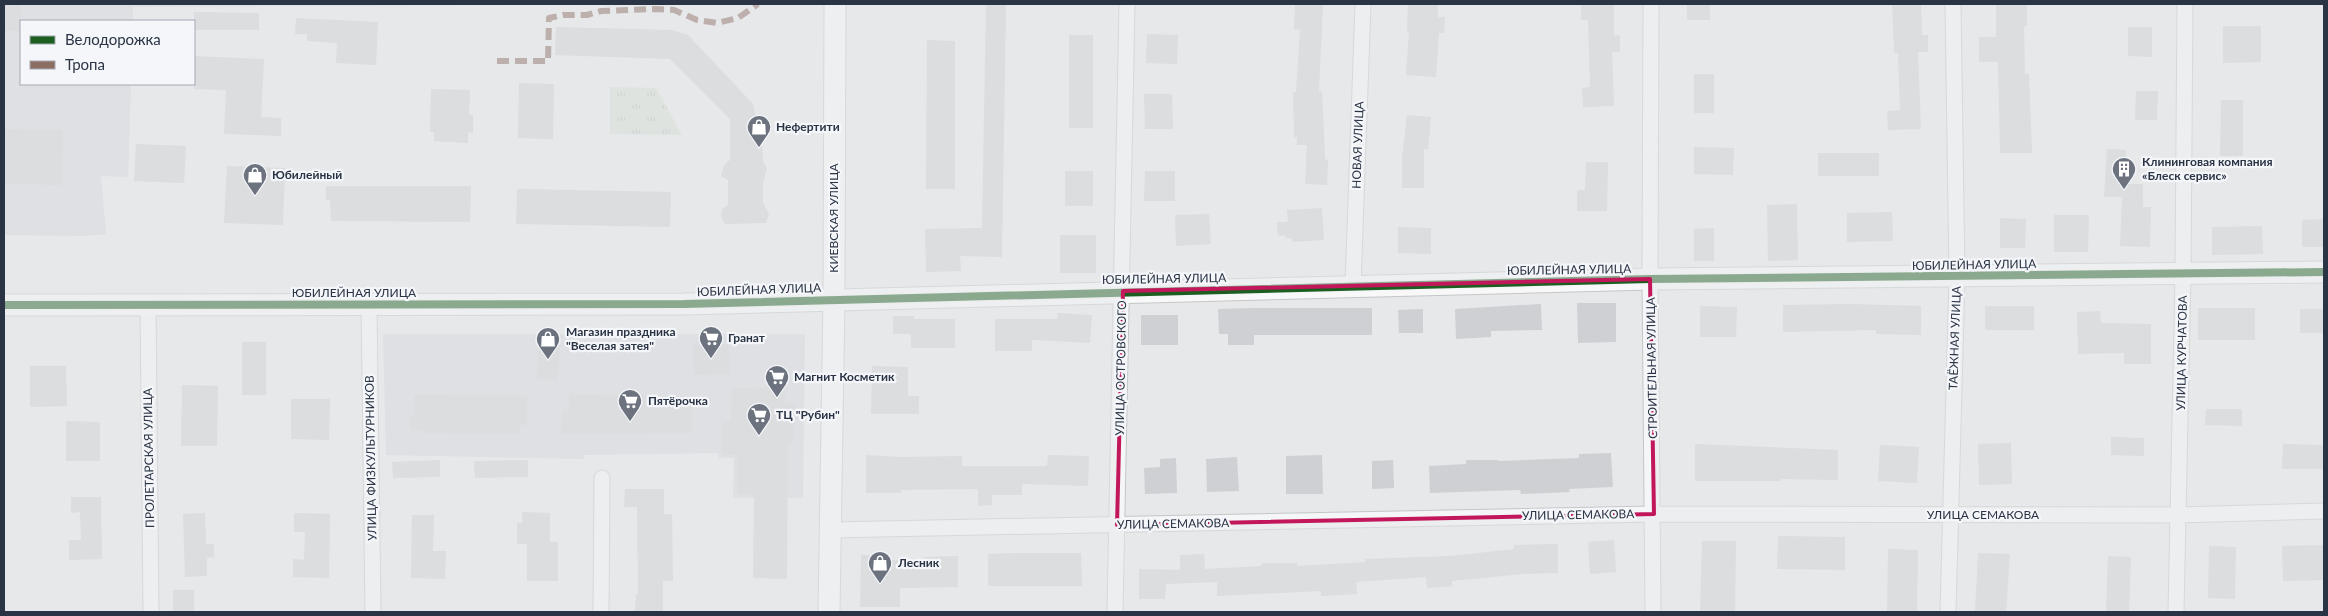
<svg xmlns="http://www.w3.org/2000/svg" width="2328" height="616" viewBox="0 0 2328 616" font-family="Lato,sans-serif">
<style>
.built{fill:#d4d7dd}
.grass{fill:url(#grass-tufts)}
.building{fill:#ced0d3}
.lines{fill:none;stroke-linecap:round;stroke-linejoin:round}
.street-casing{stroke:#c4c6c8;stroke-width:17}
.secondary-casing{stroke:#c4c6c8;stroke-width:23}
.street{stroke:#f5f6f7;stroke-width:15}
.secondary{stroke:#f8f8f8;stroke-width:21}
.quiet{stroke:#8d6e63;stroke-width:6;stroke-dasharray:12 6;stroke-linecap:butt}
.cycleway-casing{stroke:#f4f6f9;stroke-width:11}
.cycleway{stroke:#1b5e20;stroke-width:8}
.marked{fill:none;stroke:#c2185b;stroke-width:4;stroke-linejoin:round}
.labels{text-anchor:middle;stroke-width:4.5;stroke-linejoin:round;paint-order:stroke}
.poi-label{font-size:12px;font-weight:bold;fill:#2b3445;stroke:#f4f6f9;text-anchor:start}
.street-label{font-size:12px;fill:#2b3445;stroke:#f4f6f9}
</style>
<defs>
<pattern id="grass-tufts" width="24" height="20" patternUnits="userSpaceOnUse" patternTransform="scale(1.25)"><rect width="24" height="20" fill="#d6ded6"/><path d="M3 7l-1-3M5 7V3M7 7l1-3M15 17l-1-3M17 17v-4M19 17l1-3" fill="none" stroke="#b8bfb9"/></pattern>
</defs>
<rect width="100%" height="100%" fill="#e6e8ea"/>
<path class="built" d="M4 4H705L133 7V21H21V84H131L128 177 101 176 106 234 84 236 4 235Z
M383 334H805L803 498H733L734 458H719L718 453 584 455V459L386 455Z"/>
<path class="grass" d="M610 87 656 88 682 135 610 134Z"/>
<path class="building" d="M4 4H21V31H4Z
M986 4H1006L1002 257 960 256 961 271 926 272 925 229 982 228Z
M1295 4H1323L1319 92 1322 91 1325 159 1328 160 1327 185 1305 184 1307 145H1297V137H1294L1293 93 1296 92 1300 30 1294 29Z
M1408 4H1438V17H1445L1444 33H1439L1436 77 1406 75 1409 32H1407Z
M1581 4H1614V36L1620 35V52H1612L1614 106 1583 107 1582 88 1590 87 1588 20H1581Z
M1687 4H1710V20H1687Z
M1892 4H1921L1922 35H1928V52H1918L1921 129 1888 130 1887 111 1900 110 1898 53H1894Z
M1996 4H2027V26H2024L2025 74H2029L2032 153H2000L1998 62H1979V37H1996Z
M194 12 259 13V30H194Z
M296 18 378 22 376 65 336 63 337 43 307 41V34H295Z
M2223 26H2261V62L2223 63Z
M556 27 672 30 688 35 753 104 755 114 757 142H762L763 162 767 168 763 183V203L769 214 766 223 725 224 721 217 722 209 728 205V180L721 176 724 165 730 160V119L670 59 555 55Z
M2128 27H2152V57L2128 56Z
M1147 34 1178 35 1177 64 1146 63Z
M1069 35H1093V128H1069Z
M927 40 955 41V189H926Z
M194 56 264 59 261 117 281 118V136L224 134 226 90 194 89Z
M1694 74H1714V113H1694Z
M519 83 554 84 553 139 518 138Z
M431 89 470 90 469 115H473V133L468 132V143L434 141V132H430Z
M2136 91H2158L2157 120H2135Z
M1144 94H1172L1173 129H1145Z
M2221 100H2243V156H2220Z
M1407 115 1431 117 1428 149H1424V188H1402V158Z
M4 129 63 130 62 185 4 184Z
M136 144 186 146 184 183 134 181Z
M1694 147 1734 148 1733 175 1694 174Z
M2107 149 2126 150 2125 184H2143V207H2151L2150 247 2120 246 2122 197H2104Z
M1818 153H1879V176H1818Z
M1586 162H1608L1607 211H1577V190H1585Z
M227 166 285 168 283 225 224 223Z
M1065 171H1093V206H1065Z
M1145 171H1175V201H1144Z
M326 186H471L470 222 331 221 330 200H326Z
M517 189 671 192 670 227 516 224Z
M1797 204 1798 260 1768 261 1767 205Z
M1322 208 1324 240 1292 242V238H1286L1285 235 1278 236 1277 222H1288L1287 210Z
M1892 212 1893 241 1847 242V213Z
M1209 214 1211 244 1176 246 1175 215Z
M2054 215H2089L2088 252H2054Z
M2000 218 2026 219 2025 248H2000Z
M2324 219V247H2302V220Z
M2262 226 2263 254 2212 255V227Z
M1398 227 1431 228V254L1398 253Z
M1714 228V261H1694V229Z
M1060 235H1096V273H1060Z
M1577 303H1616V342L1578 343Z
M1541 304 1542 330 1491 331V337L1456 339 1455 309Z
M1850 304 1921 306V335L1876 334V330L1783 332V305Z
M1700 306 1737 307 1736 337H1700Z
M1985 306H2034V330H1985Z
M1253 308H1372V335H1254V345H1228V334H1219L1218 309Z
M2198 308H2255V340H2198Z
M1423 309V333H1399L1398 310Z
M2300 309H2324V333H2300Z
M2100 311 2101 323 2151 324V364H2124V353L2078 354 2077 312Z
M1058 313 1092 315 1090 343 1032 340V351H995V319H1057Z
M1141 315H1178V345H1141Z
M893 316H914V319H955V348H911V334H893Z
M539 340 560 341 558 380 537 379Z
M242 342H266V395H242Z
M729 344 730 374 694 375 693 345Z
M30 366H66L67 406 30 407Z
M872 366 908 367V396H919V414H871Z
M182 385 218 386 217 446H181Z
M732 388 785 389V403L795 404 794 442H788L787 579 753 578 754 494 737 493V455H722V421H731Z
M414 395 527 396V425H520V434L422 433V430L410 429V415L414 416Z
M569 395 692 396V433L561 434 562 411H569Z
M291 399H330L329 440 291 439Z
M2206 409H2242V426L2205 425Z
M66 421 100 422V461H66Z
M2111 437 2144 438V456L2111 455Z
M2011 443 2012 484 1979 485 1978 444Z
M1695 444 1838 450V480L1781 479V481H1695Z
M2283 444 2324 445V469H2282Z
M1880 445 1919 447 1917 483 1878 481Z
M1611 453 1613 487 1569 489 1570 492 1521 494 1520 490 1430 493 1429 466 1466 464V460H1498V461L1579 458V454Z
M866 455 902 457 962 456V466H1047L1048 455 1089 456 1088 486 1022 484V495H992V505L978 506V489L901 490V493H866Z
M1322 455 1323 494H1286V456Z
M1237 457 1239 491 1207 492 1206 459Z
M1176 458 1177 493 1145 494 1144 468 1160 467V459Z
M440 460V477L393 478 392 462Z
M528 460V477L475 478 474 461Z
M1393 460 1394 488 1372 489V461Z
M625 489H664V514H672L673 581H663V612H635L636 594H638L637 507H624Z
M71 497H101L102 559 69 560V540H81L80 512 71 513Z
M522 512 550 513V542H558V581H527V544H517V523H522Z
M205 513 206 544H214V557L207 558V576L185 577 183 514Z
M294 513 330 514 329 578 293 577V559L304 560 305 532H294Z
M412 515H434L433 551H446L445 579 411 578Z
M1778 536 1845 537V570L1777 569Z
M1614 540 1616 572 1590 574 1588 542Z
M1702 541H1736L1735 612H1700Z
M1558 544V573L1523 574 1452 581V586L1427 588 1426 577 1356 582 1357 594 1321 596V591L1217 596V582L1166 584 1165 599H1139V569L1180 570V555L1204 554 1205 569 1262 566V563H1297V566L1365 562V559L1450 556 1514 549V545Z
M2324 545V580L2283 581 2282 546Z
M2209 546 2236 547 2235 599 2208 598Z
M1888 549 1918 550 1917 612H1887Z
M1021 553H1081L1082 586H988V554Z
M1978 553 2010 554 2006 612H1975Z
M861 555H875V560H924V557L958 556V587L900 588V607H860Z
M2108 556 2131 557 2129 612H2106Z
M173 590H194V612H173Z"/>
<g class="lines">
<g class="street-casing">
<path id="street" d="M1651 4 1650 279 1653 612
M1353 286 1363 4
M148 304 151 612
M369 305 373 612
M831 530 1654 514 2178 515 2324 511
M601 612 602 478
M1115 612 1127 4
M1948 612 1957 277 1953 4
M2176 612 2183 274 2185 4"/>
</g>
<g class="secondary-casing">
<path id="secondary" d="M4 305 684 304 1650 279 2324 272
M829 612 834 299 835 4"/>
</g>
<use href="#street" class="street"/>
<use href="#secondary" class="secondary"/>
<path class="quiet" d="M497 61H548L549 18 563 15H587L601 11 656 9 674 10 697 20 717 23 738 18 758 4"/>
<g class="cycleway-casing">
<path id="cycleway" d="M4 305 684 304 1650 279 2324 272"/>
</g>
<use href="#cycleway" class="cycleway"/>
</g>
<path d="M0 0H2328V616H0ZM1650 279 1654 514 1117 525 1123 291Z" fill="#e6e8ea" fill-opacity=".55" fill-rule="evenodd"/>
<path class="marked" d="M1650 279 1654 514 1117 525 1123 291Z"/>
<defs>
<g id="shop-pin" transform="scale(1.25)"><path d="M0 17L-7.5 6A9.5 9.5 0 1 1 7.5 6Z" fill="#6c737f" stroke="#f4f6f9"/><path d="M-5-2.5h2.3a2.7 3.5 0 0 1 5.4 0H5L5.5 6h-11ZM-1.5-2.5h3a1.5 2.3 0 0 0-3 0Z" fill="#fff"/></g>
<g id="building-pin" transform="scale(1.25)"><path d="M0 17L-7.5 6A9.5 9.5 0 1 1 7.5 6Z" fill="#6c737f" stroke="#f4f6f9"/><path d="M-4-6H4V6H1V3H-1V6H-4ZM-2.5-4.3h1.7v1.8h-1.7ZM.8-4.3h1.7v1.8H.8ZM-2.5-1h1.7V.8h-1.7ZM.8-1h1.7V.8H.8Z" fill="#fff"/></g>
<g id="supermarket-pin" transform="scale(1.25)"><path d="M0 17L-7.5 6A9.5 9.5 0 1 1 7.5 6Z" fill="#6c737f" stroke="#f4f6f9"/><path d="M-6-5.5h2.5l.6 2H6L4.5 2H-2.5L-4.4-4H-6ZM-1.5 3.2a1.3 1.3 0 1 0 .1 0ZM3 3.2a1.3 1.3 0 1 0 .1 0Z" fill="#fff"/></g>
</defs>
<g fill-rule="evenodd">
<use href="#shop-pin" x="759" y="127"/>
<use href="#building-pin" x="2124" y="169"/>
<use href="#shop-pin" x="255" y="175"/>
<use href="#supermarket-pin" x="711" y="338"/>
<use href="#shop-pin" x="548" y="339"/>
<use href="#supermarket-pin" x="777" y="377"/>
<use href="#supermarket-pin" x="630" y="401"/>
<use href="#supermarket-pin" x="759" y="415"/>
<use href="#shop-pin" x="880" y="563"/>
</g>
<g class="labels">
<g class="poi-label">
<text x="776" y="131">Нефертити</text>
<text x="2142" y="166">Клининговая компания<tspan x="2142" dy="14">«Блеск сервис»</tspan></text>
<text x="272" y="179">Юбилейный</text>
<text x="566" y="336">Магазин праздника<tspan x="566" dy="14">"Веселая затея"</tspan></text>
<text x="728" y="342">Гранат</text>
<text x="794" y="381">Магнит Косметик</text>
<text x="648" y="405">Пятёрочка</text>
<text x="776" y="419">ТЦ "Рубин"</text>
<text x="898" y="567">Лесник</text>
</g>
<g class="street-label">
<text transform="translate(1358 145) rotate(-88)" y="4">НОВАЯ УЛИЦА</text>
<text transform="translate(834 218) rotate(-90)" y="4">КИЕВСКАЯ УЛИЦА</text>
<text transform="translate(1974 265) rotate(-1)" y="4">ЮБИЛЕЙНАЯ УЛИЦА</text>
<text transform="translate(1569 270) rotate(-1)" y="4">ЮБИЛЕЙНАЯ УЛИЦА</text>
<text transform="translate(1164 279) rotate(-1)" y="4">ЮБИЛЕЙНАЯ УЛИЦА</text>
<text transform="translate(759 290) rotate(-2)" y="4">ЮБИЛЕЙНАЯ УЛИЦА</text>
<text x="354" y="297">ЮБИЛЕЙНАЯ УЛИЦА</text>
<text transform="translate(1955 338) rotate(-88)" y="4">ТАЁЖНАЯ УЛИЦА</text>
<text transform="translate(2182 353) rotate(-89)" y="4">УЛИЦА КУРЧАТОВА</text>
<text transform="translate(1121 368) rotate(-89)" y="4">УЛИЦА ОСТРОВСКОГО</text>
<text transform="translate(1652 368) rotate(-91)" y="4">СТРОИТЕЛЬНАЯ УЛИЦА</text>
<text transform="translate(149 458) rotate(-91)" y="4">ПРОЛЕТАРСКАЯ УЛИЦА</text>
<text transform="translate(371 458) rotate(-91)" y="4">УЛИЦА ФИЗКУЛЬТУРНИКОВ</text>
<text transform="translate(1578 515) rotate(-1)" y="4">УЛИЦА СЕМАКОВА</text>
<text x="1983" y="519">УЛИЦА СЕМАКОВА</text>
<text transform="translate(1173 524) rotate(-1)" y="4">УЛИЦА СЕМАКОВА</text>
</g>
</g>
<rect width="2328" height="616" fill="none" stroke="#2b3445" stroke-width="10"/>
<rect x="20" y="20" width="175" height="65" fill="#f4f6f9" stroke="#a4a8b1"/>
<rect x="30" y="36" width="25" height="8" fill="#1b5e20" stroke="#a4a8b1"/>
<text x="65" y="45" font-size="15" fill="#2b3445">Велодорожка</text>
<rect x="30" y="61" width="25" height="8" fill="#8d6e63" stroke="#a4a8b1"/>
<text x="65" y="70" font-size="15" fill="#2b3445">Тропа</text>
</svg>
